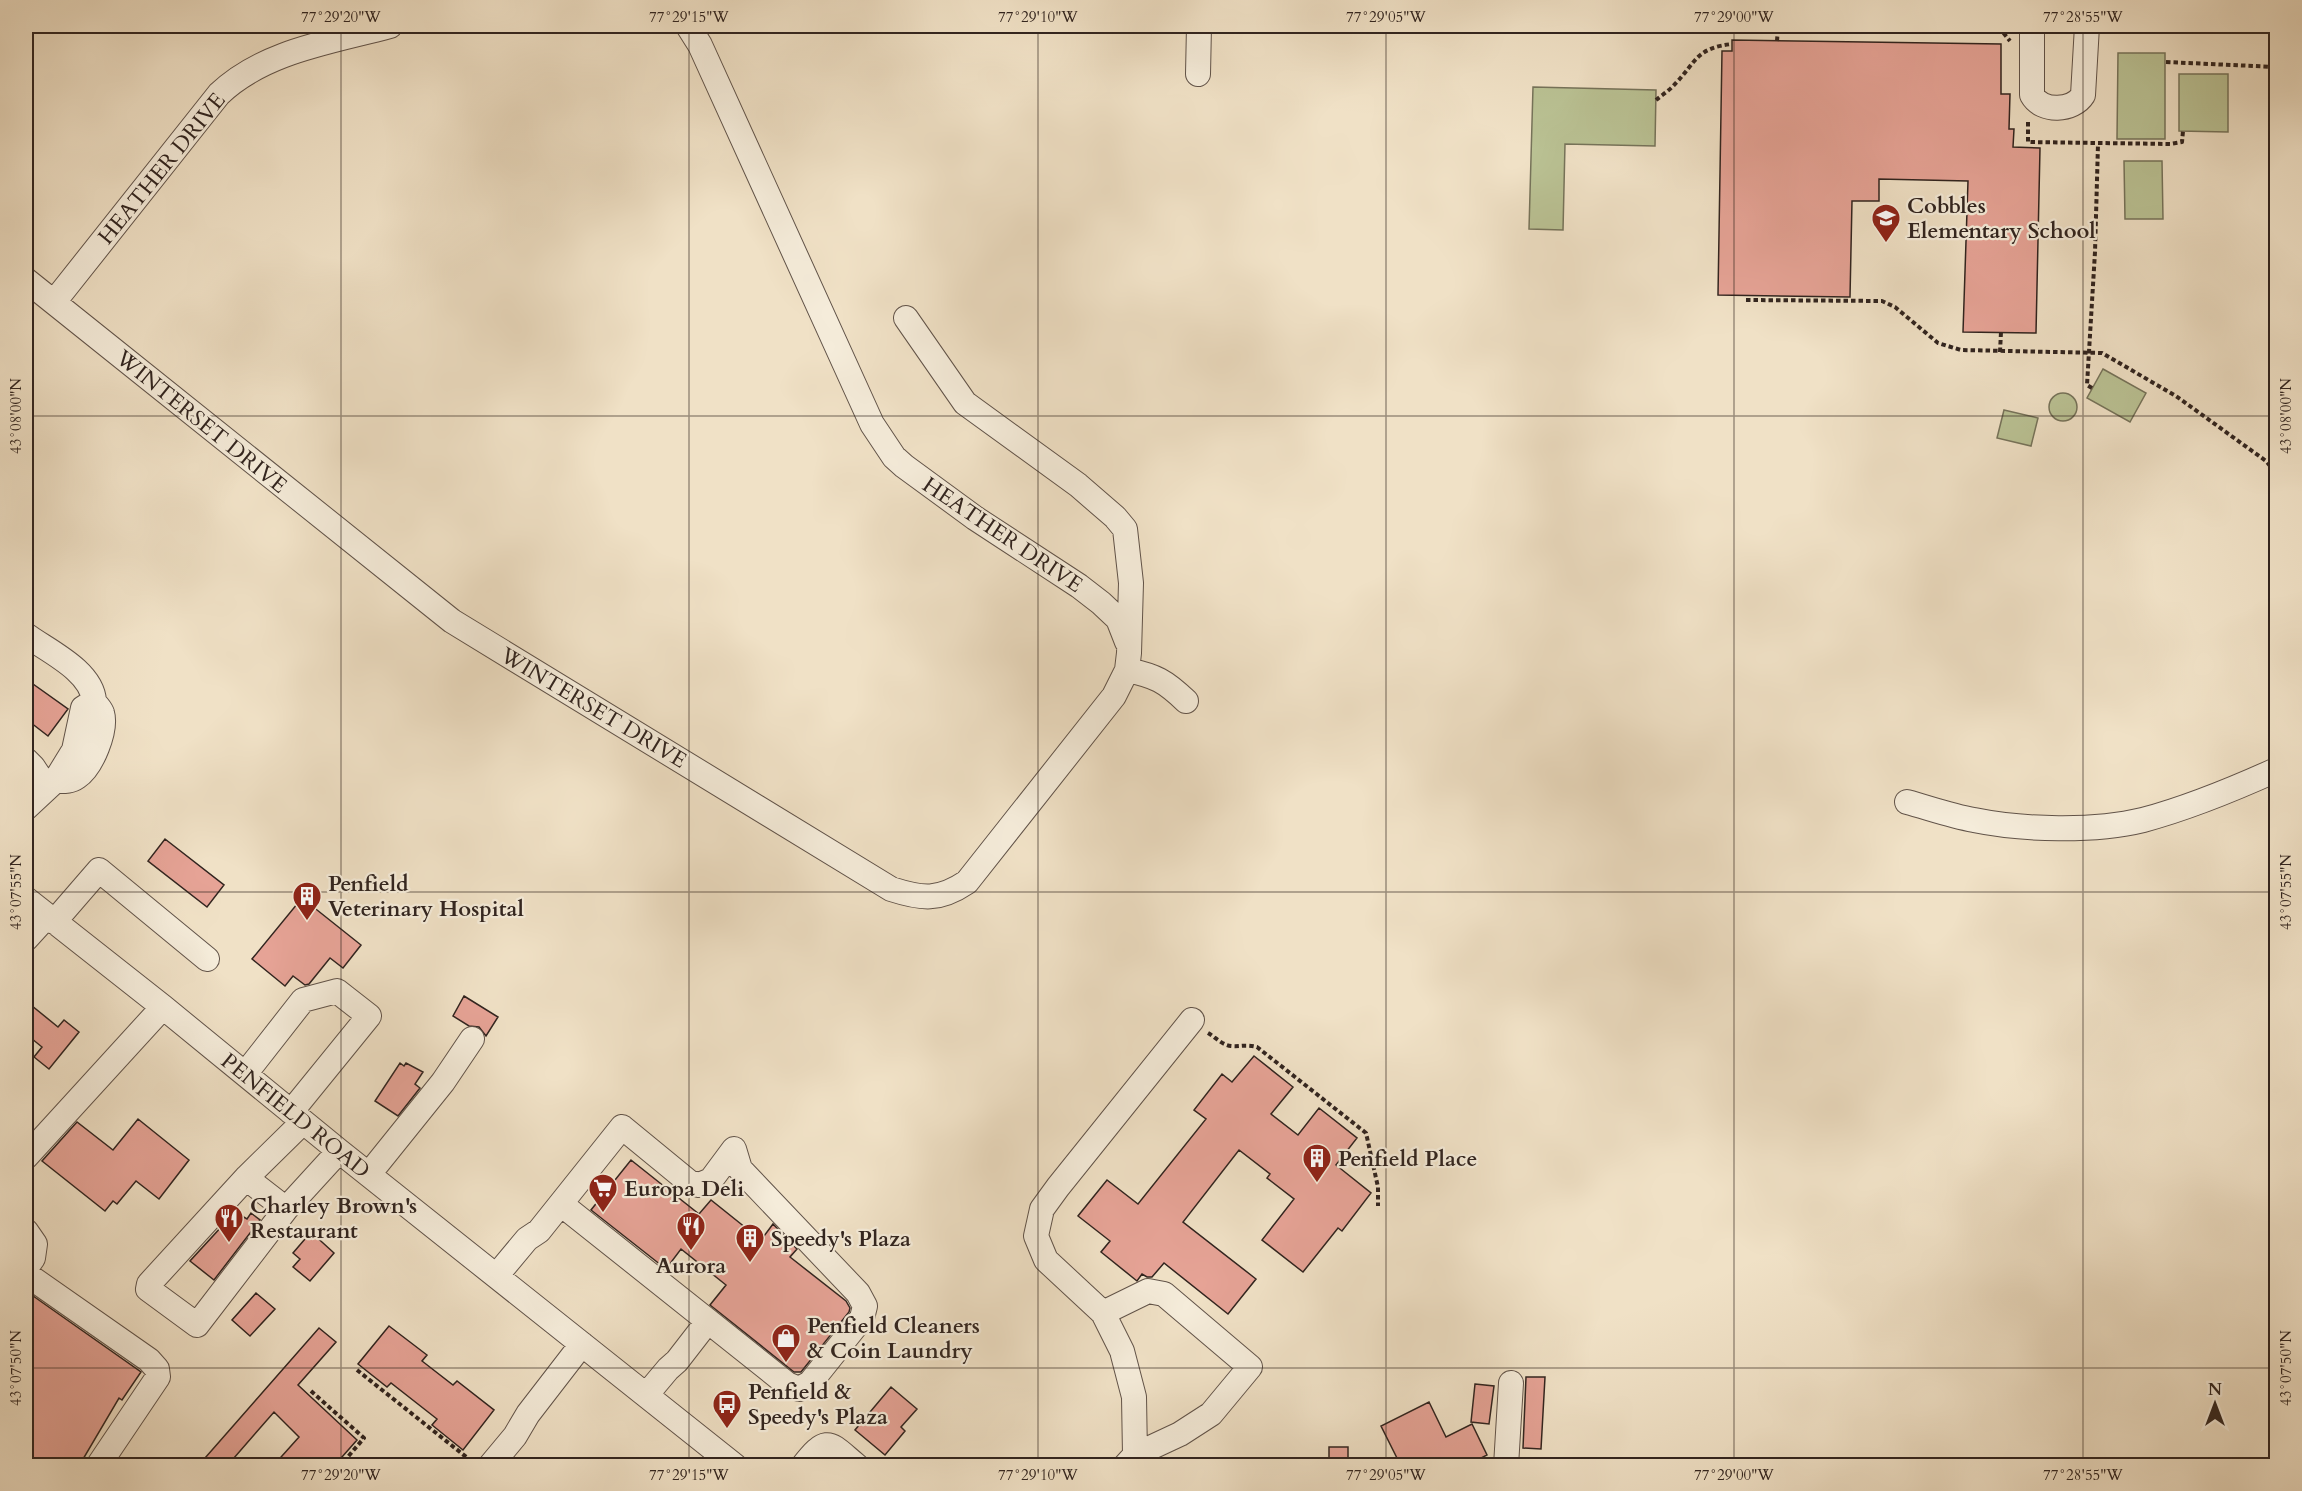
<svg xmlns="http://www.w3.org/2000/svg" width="2302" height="1491" viewBox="0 0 2302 1491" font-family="Cardo,serif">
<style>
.green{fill:#bac294;stroke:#76735a;stroke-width:1.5}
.building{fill:#e6a396;stroke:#31241f;stroke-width:1.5}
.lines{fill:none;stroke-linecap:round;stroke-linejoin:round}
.minor-casing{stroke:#615349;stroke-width:26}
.path{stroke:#31241f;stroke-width:4;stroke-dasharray:4.5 3;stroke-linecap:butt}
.minor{stroke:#f5ecda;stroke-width:24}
.ticks{fill:none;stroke:#31241f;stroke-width:1.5;stroke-opacity:0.45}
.labels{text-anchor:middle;stroke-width:4.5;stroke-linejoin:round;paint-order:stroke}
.street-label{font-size:22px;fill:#31241f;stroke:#f5ecda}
.poi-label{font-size:22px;font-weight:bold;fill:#31241f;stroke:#f5ecda;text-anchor:start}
.neatline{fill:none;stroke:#31241f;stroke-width:2}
.ticks-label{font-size:15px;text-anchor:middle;fill:#31241f}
</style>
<rect width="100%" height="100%" fill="#f0e1c6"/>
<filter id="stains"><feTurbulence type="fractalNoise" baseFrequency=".00333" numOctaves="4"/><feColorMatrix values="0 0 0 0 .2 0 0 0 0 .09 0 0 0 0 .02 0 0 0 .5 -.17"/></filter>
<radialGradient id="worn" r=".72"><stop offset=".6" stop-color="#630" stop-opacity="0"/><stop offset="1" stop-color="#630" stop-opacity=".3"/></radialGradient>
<path class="green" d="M2118 53H2165V139H2117Z
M2179 74H2228V132L2179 131Z
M1533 87 1656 90 1655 146 1565 144 1563 230 1529 229Z
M2124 161H2162L2163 219H2125Z
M2103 369 2146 393 2130 422 2087 398Z
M2049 407a14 14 0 1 1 28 0a14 14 0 1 1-28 0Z
M2004 410 2038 418 2031 446 1997 438Z"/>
<path class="building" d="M1732 40 2001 44V94H2010L2009 129H2014L2013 147 2040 148 2036 333 1963 332 1968 181 1879 179V201H1852L1850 297 1718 295 1722 51H1732Z
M26 679 68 709 48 736 26 719Z
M165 839 224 885 207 907 148 861Z
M302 898 361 945 343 968 330 958 309 984 305 985 293 976 285 986 252 959Z
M464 996 498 1017 486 1036 479 1027 469 1026 453 1016Z
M26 1001 58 1027 64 1020 79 1032 49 1069 34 1057 42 1047 26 1034Z
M1254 1056 1293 1087 1271 1114 1298 1135 1319 1108 1357 1138 1336 1165 1371 1193 1342 1231 1338 1228 1303 1272 1262 1240 1294 1199 1267 1178 1270 1174 1239 1150 1183 1222 1256 1279 1228 1314 1164 1263 1152 1277H1147L1142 1274 1137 1281 1101 1252 1110 1241 1078 1216 1107 1180 1138 1204 1206 1119 1194 1110 1222 1074 1232 1082Z
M400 1063 404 1066 406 1063 423 1072 415 1084 420 1088 398 1116 375 1101Z
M138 1119 189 1160 159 1199 136 1181 117 1204 113 1201 105 1211 42 1161 77 1122 113 1150Z
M631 1160 699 1214 711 1200 761 1240 773 1224 797 1249 790 1257 846 1301 850 1308 849 1312 801 1372H794L710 1305 726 1285 681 1249 666 1269 591 1210Z
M235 1212 247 1219 251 1213 260 1220 214 1280 190 1261Z
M311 1232 334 1253 310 1281 293 1267 300 1259 293 1253Z
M26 1291 141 1372 122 1400 119 1398 79 1466H26Z
M256 1293 275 1309 250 1336 232 1320Z
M389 1326 427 1355 422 1361 453 1385 457 1381 494 1410 463 1450 432 1425 437 1419 391 1383 387 1387 358 1364Z
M319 1328 336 1342 298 1385 357 1440 334 1466H273L299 1437 274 1412 227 1466H198Z
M1526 1377H1545L1541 1449 1523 1448Z
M1475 1384 1494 1386 1489 1424 1471 1422Z
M891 1387 917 1409 901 1427 905 1431 885 1455 855 1430Z
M1429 1402 1446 1437 1472 1424 1487 1455 1466 1466H1401L1381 1426Z
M1329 1447H1348V1466H1329Z"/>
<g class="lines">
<g class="minor-casing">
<path id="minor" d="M688 26 700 45 872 424 894 457 904 466 975 518 1079 586 1101 603 1118 619 1127 642
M2032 26V95C2042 113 2073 111 2083 95L2087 26
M1198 74 1199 26
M26 280 452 621 891 889C922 899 939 901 967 882L1114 696 1127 670 1129 653 1131 583 1125 529 1115 517 1078 485 965 403 906 318
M54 302 219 94C264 51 331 42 390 26
M26 635C48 651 92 671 94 701
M1127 670C1156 676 1165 681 1186 701
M26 760 33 767 47 788
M1907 802C1929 808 1951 816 1974 820 2023 830 2094 832 2143 820 2188 808 2234 789 2276 770
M26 808 55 781 74 750 83 708 94 701C96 705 101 709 102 713 107 730 92 767 77 777 70 782 63 781 55 781
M26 899 163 1007 339 1151 735 1466
M54 922 99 870 207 959
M26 939 47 916
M245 1074 303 1000 337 991 369 1016 291 1112
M303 1122 246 1178 149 1284 148 1289 197 1325 286 1209 339 1151
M26 1157 163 1007
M369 1174 443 1082 472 1039
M246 1178 286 1209
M561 1204 708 1321
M26 1231 35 1244 33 1258 26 1268
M26 1274 149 1360 157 1369 158 1377 98 1466
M497 1275 527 1239 539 1231 622 1127 689 1182 699 1185 711 1180 734 1149 740 1169 858 1293 865 1306 862 1318 810 1383 799 1389 787 1384 708 1321 677 1361 668 1369 647 1394
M1103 1313 1148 1291 1164 1294 1250 1367 1211 1414 1180 1434 1135 1455
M490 1466 515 1436 528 1414 582 1344
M803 1466C828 1434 829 1443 857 1466
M1125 1466 1135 1455 1134 1397 1122 1351 1103 1313 1046 1260 1036 1236 1042 1209 1058 1187 1192 1020
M1506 1466 1511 1383"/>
</g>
<path class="path" d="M1832 26 2002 31 2010 41
M1777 41 1778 27
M2166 62 2276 67
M1656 100C1662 95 1670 90 1675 84 1697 61 1696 48 1732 44
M2028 122V142L2170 144 2182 142 2183 131
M1746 300 1882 301 1895 307 1938 343 1961 350 2102 353 2176 396 2266 461 2276 473
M2000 352 2001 332
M2092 388 2087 385 2095 252 2098 144
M1208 1033C1215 1037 1222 1045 1231 1046 1241 1047 1244 1044 1257 1047L1366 1133 1378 1187V1206
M357 1370 470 1460
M311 1391 364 1438 340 1466"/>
<use href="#minor" class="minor"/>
</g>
<path class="ticks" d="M341 26V1466M689 26V1466M1038 26V1466M1386 26V1466M1734 26V1466M2083 26V1466M26 416H2276M26 892H2276M26 1368H2276"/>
<defs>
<g id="school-pin" transform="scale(1.5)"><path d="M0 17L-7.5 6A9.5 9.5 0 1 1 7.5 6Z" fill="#8f2418" stroke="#f5ecda"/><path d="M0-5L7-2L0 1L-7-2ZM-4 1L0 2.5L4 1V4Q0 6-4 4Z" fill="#fff"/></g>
<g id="building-pin" transform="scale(1.5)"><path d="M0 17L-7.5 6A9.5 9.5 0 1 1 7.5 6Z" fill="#8f2418" stroke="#f5ecda"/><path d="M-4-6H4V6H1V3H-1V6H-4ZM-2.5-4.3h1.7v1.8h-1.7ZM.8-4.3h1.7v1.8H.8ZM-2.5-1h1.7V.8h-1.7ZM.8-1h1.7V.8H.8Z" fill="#fff"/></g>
<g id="supermarket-pin" transform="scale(1.5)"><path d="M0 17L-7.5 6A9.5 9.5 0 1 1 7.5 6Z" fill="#8f2418" stroke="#f5ecda"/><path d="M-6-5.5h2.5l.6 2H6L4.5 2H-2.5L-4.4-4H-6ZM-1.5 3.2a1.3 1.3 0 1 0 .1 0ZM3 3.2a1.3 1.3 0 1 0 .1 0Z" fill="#fff"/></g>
<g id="restaurant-pin" transform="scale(1.5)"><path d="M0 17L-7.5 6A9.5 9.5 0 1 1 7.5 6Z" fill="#8f2418" stroke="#f5ecda"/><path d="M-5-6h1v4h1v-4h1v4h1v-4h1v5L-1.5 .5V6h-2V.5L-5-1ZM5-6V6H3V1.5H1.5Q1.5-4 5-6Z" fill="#fff"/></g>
<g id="shop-pin" transform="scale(1.5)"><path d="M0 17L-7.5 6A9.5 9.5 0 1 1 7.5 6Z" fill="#8f2418" stroke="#f5ecda"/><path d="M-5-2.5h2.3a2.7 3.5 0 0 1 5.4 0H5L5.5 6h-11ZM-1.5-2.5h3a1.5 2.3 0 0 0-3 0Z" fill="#fff"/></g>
<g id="bus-pin" transform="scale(1.5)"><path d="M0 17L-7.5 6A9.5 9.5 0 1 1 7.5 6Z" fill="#8f2418" stroke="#f5ecda"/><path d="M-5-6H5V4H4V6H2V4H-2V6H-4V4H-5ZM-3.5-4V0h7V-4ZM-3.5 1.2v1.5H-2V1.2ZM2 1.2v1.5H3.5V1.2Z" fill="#fff"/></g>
</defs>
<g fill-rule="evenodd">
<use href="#school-pin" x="1886" y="218"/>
<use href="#building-pin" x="307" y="896"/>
<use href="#building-pin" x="1317" y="1158"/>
<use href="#supermarket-pin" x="603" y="1188"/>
<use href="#restaurant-pin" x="229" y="1218"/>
<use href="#restaurant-pin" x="691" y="1226"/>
<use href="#building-pin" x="750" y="1238"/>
<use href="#shop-pin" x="786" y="1338"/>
<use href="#bus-pin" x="727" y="1404"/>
</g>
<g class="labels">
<g class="street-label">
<text transform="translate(161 168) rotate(-51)" y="8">HEATHER DRIVE</text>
<text transform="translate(202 421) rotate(39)" y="8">WINTERSET DRIVE</text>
<text transform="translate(1003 534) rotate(34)" y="8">HEATHER DRIVE</text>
<text transform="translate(594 707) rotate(31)" y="8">WINTERSET DRIVE</text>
<text transform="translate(296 1115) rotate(39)" y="8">PENFIELD ROAD</text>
</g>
<g class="poi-label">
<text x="1907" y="213">Cobbles<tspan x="1907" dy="25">Elementary School</tspan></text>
<text x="328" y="891">Penfield<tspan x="328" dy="25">Veterinary Hospital</tspan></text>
<text x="1338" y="1166">Penfield Place</text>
<text x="624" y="1196">Europa Deli</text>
<text x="250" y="1213">Charley Brown's<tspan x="250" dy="25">Restaurant</tspan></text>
<text x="771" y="1246">Speedy's Plaza</text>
<text x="691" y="1273" text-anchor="middle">Aurora</text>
<text x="807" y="1333">Penfield Cleaners<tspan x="807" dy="25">&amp; Coin Laundry</tspan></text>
<text x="748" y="1399">Penfield &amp;<tspan x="748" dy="25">Speedy's Plaza</tspan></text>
</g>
</g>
<rect width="2302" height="1491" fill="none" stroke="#f0e1c6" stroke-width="66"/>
<g transform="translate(2215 1404)" stroke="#f5ecda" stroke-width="4.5" paint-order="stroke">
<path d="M0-4.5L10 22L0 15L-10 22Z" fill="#31241f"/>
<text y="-9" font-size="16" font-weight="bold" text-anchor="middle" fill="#31241f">N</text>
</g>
<rect x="33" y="33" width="2236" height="1425" class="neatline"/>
<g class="ticks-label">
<text x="341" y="22">77°29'20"W</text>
<text x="689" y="22">77°29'15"W</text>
<text x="1038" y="22">77°29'10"W</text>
<text x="1386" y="22">77°29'05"W</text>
<text x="1734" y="22">77°29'00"W</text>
<text x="2083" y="22">77°28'55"W</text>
<text transform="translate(16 416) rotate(-90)" y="5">43°08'00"N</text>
<text transform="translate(2286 416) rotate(-90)" y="5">43°08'00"N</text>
<text transform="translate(16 892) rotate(-90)" y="5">43°07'55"N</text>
<text transform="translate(2286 892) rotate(-90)" y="5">43°07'55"N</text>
<text transform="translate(16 1368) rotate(-90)" y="5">43°07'50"N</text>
<text transform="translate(2286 1368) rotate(-90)" y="5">43°07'50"N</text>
<text x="341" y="1480">77°29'20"W</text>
<text x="689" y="1480">77°29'15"W</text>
<text x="1038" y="1480">77°29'10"W</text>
<text x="1386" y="1480">77°29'05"W</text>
<text x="1734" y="1480">77°29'00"W</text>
<text x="2083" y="1480">77°28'55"W</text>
</g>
<rect width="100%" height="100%" filter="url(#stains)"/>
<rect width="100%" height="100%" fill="url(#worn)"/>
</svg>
